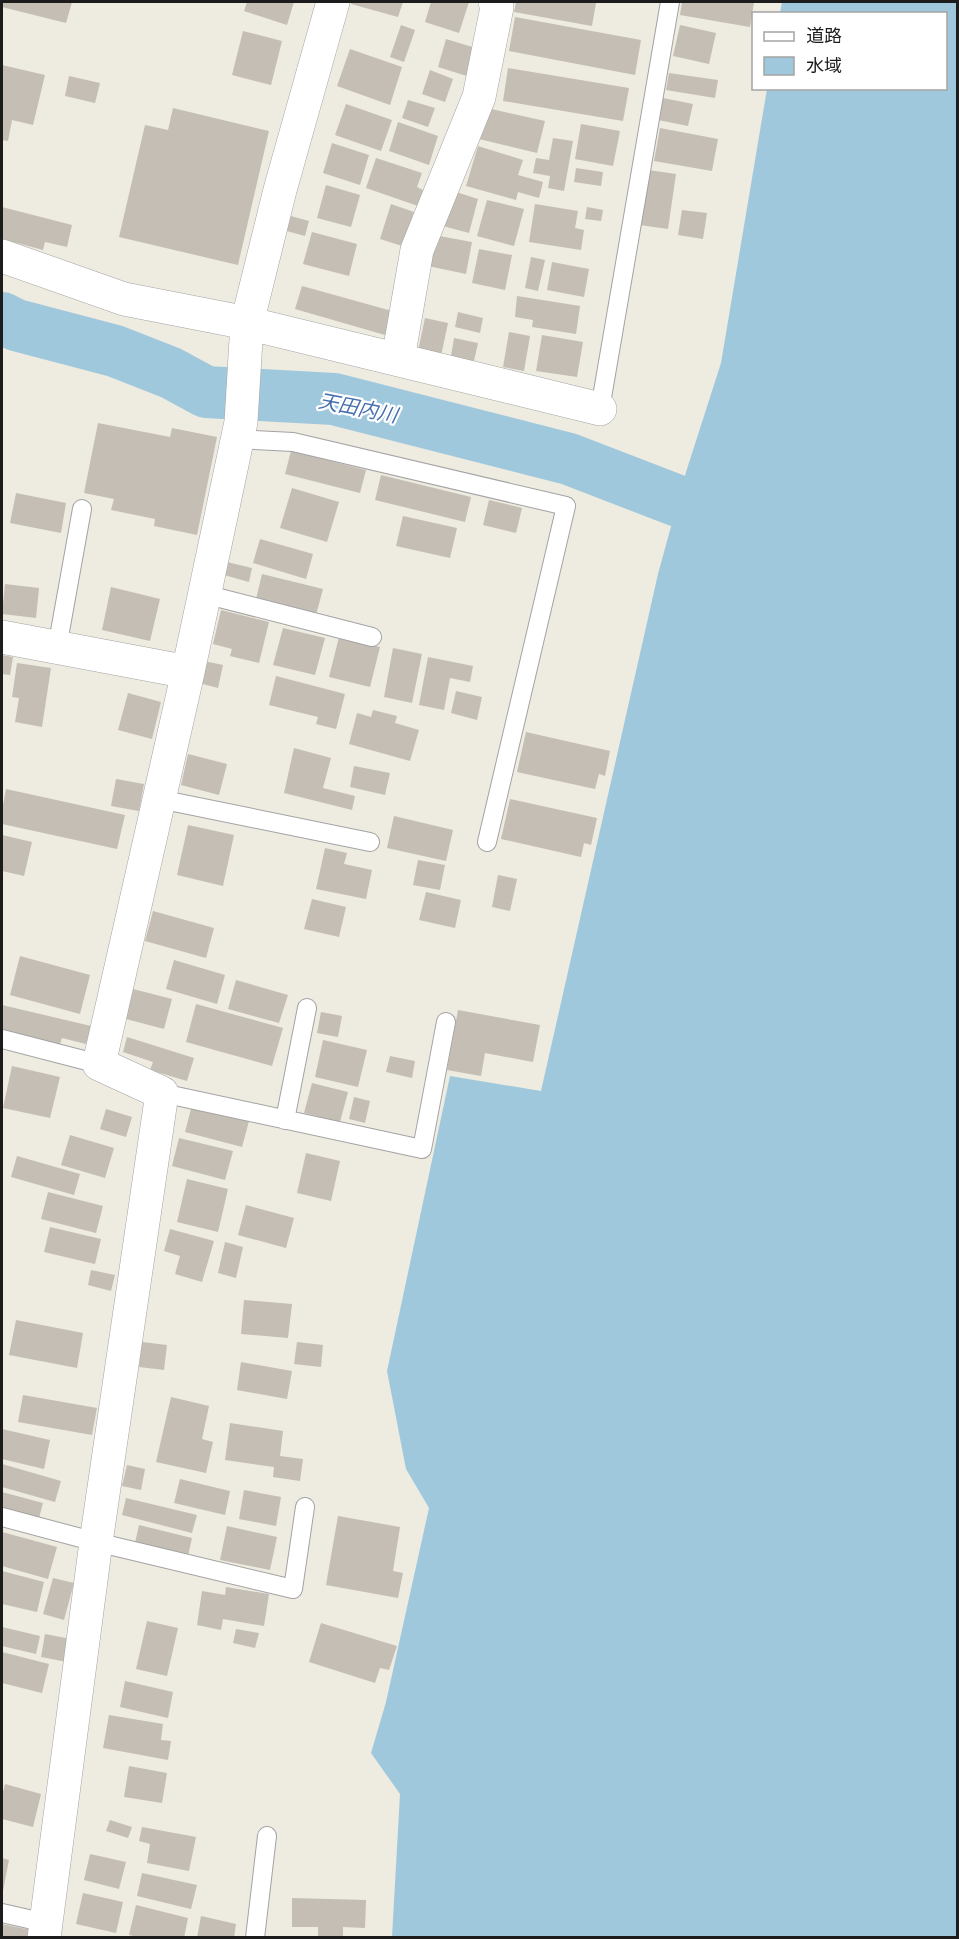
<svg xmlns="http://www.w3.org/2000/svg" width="959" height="1939" viewBox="0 0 959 1939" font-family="'Asap Condensed','Noto Sans JP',sans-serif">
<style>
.water{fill:#a0c8dd}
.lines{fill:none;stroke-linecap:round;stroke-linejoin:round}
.river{stroke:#a0c8dd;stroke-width:52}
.building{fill:#c5beb4}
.service-casing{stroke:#a3a3a3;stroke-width:20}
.minor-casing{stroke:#a3a3a3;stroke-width:34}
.service{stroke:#fff;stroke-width:18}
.minor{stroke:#fff;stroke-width:33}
.labels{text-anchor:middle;stroke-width:4.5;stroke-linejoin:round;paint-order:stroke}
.water-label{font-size:20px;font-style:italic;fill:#476fad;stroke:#fff}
</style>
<rect width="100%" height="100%" fill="#eeebe1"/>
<path class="water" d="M782 2H957V1937H392L400 1794 371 1753 386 1702 429 1508 406 1469 387 1371 450 1076 541 1091 658 574 686 472 721 363 767 89 946 88V14L780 13Z"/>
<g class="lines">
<path class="river" d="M2 318 16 325 115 351 171 373 206 392 334 399 569 459 678 501"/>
</g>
<path class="building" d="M2 2H72L66 23 2 7Z
M247 2H294L287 25 244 11Z
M352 2H403L398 17 351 4Z
M431 2H469L459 33 425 22Z
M516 2H587L596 3 592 26 514 12Z
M682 2H754L750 27 680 15Z
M515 17 641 40 635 75 509 51Z
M401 25 415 30 404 62 390 57Z
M680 25 716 33 709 64 673 56Z
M243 31 282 41 271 85 232 75Z
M446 39 479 49 470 77 438 67Z
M350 49 402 67 390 105 337 86Z
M2 65 45 75 33 125 12 120 8 141 2 140Z
M508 68 629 88 623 121 503 101Z
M430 70 453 79 445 102 422 94Z
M669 73 718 80 715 98 666 90Z
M69 76 100 83 95 103 65 96Z
M663 98 693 104 688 126 658 120Z
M408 100 435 108 428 127 402 118Z
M346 104 392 120 381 151 335 135Z
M173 108 269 131 238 265 119 237 145 125 168 130Z
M487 108 545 121 537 153 479 139Z
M398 122 438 136 429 165 389 151Z
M581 124 620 131 613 166 575 159Z
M660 128 718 139 712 171 654 161Z
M553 138 573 141 564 191 548 188 550 176 533 173 536 158 549 160Z
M332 143 369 155 360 185 323 173Z
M478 146 523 160 518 175 543 182 539 198 518 192 516 200 466 186Z
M376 158 422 173 417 187 423 190 418 206 366 188Z
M576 168 603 172 601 186 574 182Z
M648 170 676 174 668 229 640 225Z
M326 185 360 195 351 227 317 218Z
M453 191 478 199 469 233 443 226Z
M487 200 524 209 514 246 477 236Z
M391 204 414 212 402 246 380 239Z
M535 204 578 211 575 228 584 230 581 250 529 242Z
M2 207 72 225 67 247 45 242 43 250 2 239Z
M587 207 603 210 601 221 585 219Z
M682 210 707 213 703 239 678 235Z
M287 215 309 221 305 236 283 230Z
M312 232 357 244 349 276 303 264Z
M434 235 472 242 466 274 428 266Z
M479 249 512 255 505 290 472 283Z
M531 257 545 260 538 291 525 288Z
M552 262 589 269 584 297 547 290Z
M302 286 392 311 385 335 295 309Z
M517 296 580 306 576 334 532 327 533 320 515 317Z
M458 312 483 318 480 333 455 327Z
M425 318 448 323 441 356 418 351Z
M509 332 530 336 524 371 503 367Z
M542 335 583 342 577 377 536 371Z
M454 338 478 343 474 361 451 356Z
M98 423 170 437 172 428 217 437 197 535 154 526 155 519 111 510 114 499 84 493Z
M291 451 366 470 360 493 285 474Z
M381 475 471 497 465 522 375 500Z
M292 488 339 502 327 542 280 528Z
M16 493 66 503 61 533 10 523Z
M489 500 522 508 516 533 483 525Z
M403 516 457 528 450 558 396 546Z
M260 539 313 554 306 579 253 563Z
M227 562 252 568 249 582 224 575Z
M262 574 323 589 316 615 256 599Z
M5 584 39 588 36 618 2 614Z
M111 587 160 599 150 641 102 630Z
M221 610 269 622 259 663 230 656 232 649 213 644Z
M283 628 325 638 315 675 273 665Z
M339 637 380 647 370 687 329 677Z
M393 648 422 654 412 703 384 697Z
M2 655 13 657 10 675 2 674Z
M428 657 473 666 470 682 450 678 444 710 419 705Z
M204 661 223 665 218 688 199 683Z
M17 663 51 668 42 727 15 722 19 698 12 697Z
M276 676 345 694 336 729 316 724 318 717 269 705Z
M456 691 482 697 477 720 451 713Z
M128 693 161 702 152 739 118 730Z
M373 710 397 716 395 723 419 730 410 761 349 744 357 713 371 717Z
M526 732 610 751 605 776 599 774 595 789 517 772Z
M294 748 331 758 323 788 355 796 352 810 284 793Z
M188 754 227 764 219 795 181 785Z
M354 766 390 773 385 795 350 787Z
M116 779 144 784 139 811 111 806Z
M6 789 125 815 117 849 2 824V811Z
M510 799 597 818 591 845 584 843 581 857 501 839Z
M394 816 453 830 446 861 387 848Z
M188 825 234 835 223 886 177 875Z
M2 835 32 842 24 876 2 871Z
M325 848 347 853 344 864 372 870 366 899 316 889Z
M418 860 445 865 440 890 413 885Z
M498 875 517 879 510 911 492 907Z
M426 892 461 900 455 928 419 920Z
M312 899 346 907 339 937 304 929Z
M153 911 214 928 206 958 145 941Z
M20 956 90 975 80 1014 10 995Z
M174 960 225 975 217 1004 166 989Z
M236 980 288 995 279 1023 228 1009Z
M133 989 172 999 164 1029 126 1019Z
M196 1004 283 1028 272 1066 186 1042Z
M2 1005 91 1026 86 1044 62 1038 59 1047 2 1033Z
M458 1010 540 1025 533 1062 485 1053 481 1076 447 1070Z
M321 1012 342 1016 338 1037 317 1033Z
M127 1037 194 1058 187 1081 150 1070 153 1062 123 1052Z
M323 1040 367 1050 358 1087 315 1077Z
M390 1056 415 1061 412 1078 386 1072Z
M12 1066 60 1077 50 1118 3 1108Z
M312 1083 348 1092 340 1122 304 1113Z
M354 1097 370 1101 365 1123 349 1119Z
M192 1105 249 1121 242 1147 185 1132Z
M106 1109 132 1117 126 1137 100 1129Z
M70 1135 114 1148 105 1178 61 1165Z
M179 1138 233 1151 225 1180 172 1166Z
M306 1153 340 1161 331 1201 297 1193Z
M17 1156 80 1174 74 1195 11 1177Z
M187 1179 228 1189 218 1232 177 1222Z
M48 1192 103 1206 96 1233 41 1219Z
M246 1205 294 1218 286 1248 238 1235Z
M50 1227 101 1239 95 1264 44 1252Z
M170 1229 214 1241 202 1282 175 1274 180 1256 164 1251Z
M225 1242 243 1247 236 1278 218 1273Z
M91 1270 115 1275 111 1291 88 1285Z
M244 1300 292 1304 288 1338 241 1334Z
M16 1320 83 1333 77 1368 9 1355Z
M142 1342 167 1345 164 1370 139 1367Z
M297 1342 323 1345 321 1367 294 1364Z
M241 1362 292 1371 287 1399 237 1390Z
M23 1395 97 1408 92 1435 18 1422Z
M171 1397 209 1406 202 1439 213 1442 206 1473 156 1462Z
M230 1423 283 1431 280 1456 303 1459 300 1481 273 1477 274 1467 225 1460Z
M2 1429 50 1440 44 1469 2 1459Z
M2 1464 61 1481 55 1502 2 1487Z
M127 1465 145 1469 141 1490 122 1486Z
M180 1479 230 1491 225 1515 174 1503Z
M244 1490 281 1497 276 1526 239 1519Z
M2 1492 43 1503 38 1522 2 1512Z
M126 1498 197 1515 192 1533 122 1515Z
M338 1516 400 1527 393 1571 403 1573 398 1598 326 1585Z
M139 1525 192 1538 188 1556 135 1543Z
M227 1526 277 1537 270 1570 220 1560Z
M2 1532 57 1547 48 1579 2 1566Z
M2 1571 44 1582 37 1612 2 1604Z
M53 1578 74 1583 64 1620 43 1614Z
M226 1587 269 1594 264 1626 223 1619 221 1630 197 1625 202 1591 225 1595Z
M147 1621 178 1628 167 1676 136 1669Z
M321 1623 397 1646 389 1670 380 1668 375 1683 309 1662Z
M2 1627 40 1636 36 1654 2 1646Z
M236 1629 259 1633 255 1648 233 1643Z
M45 1634 71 1639 67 1662 41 1657Z
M2 1652 49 1664 42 1693 2 1683Z
M125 1681 173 1692 168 1718 120 1707Z
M109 1715 163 1724 161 1740 171 1741 168 1760 103 1748Z
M129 1766 167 1773 162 1803 124 1797Z
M5 1784 41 1794 33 1827 2 1819V1796Z
M110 1820 132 1827 128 1838 106 1831Z
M142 1827 196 1837 189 1871 147 1863 150 1844 139 1841Z
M90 1854 126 1862 119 1889 84 1880Z
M2 1858 9 1860 3 1891H2Z
M142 1873 197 1885 191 1909 137 1896Z
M83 1893 123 1902 116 1933 76 1924Z
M292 1898 366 1900 365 1928 343 1927V1938H318V1927H292Z
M136 1905 188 1918 184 1938H141L129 1935Z
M201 1916 236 1924 234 1938H197Z
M2 1924 31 1930 29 1938H2Z"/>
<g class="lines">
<g class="service-casing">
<path id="service" d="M600 409 670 2
M237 439 293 442 566 506 487 842
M204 594 372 637
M57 648 82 509
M159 799 370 842
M2 1039 99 1064
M162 1093 422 1149 446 1022
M285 1120 307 1008
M2 1517 96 1542 293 1589 305 1507
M2 1913 46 1923
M255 1938 267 1836"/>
</g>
<g class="minor-casing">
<path id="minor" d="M2 256 124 299 247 323 600 409
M398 359 417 250 479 97 497 7 495 2
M2 637 188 672
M44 1938 96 1542 162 1093 99 1064 188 672 241 422 247 323 280 190 333 2"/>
</g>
<use href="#service" class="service"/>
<use href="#minor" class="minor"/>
</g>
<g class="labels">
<g class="water-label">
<text transform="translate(358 408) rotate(11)" y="7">天田内川</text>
</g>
</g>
<rect width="959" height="1939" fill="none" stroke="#1c1c1c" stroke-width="6"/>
<rect x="752" y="12" width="195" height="78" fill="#ffffff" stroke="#a4a4a4" stroke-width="1.5"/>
<rect x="764" y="32" width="30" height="9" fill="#ffffff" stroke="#a4a4a4" stroke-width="1.5"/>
<text x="806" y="42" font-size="18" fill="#1c1c1c">道路</text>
<rect x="764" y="57" width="30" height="18" fill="#a0c8dd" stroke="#a4a4a4" stroke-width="1.5"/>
<text x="806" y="72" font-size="18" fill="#1c1c1c">水域</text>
</svg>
